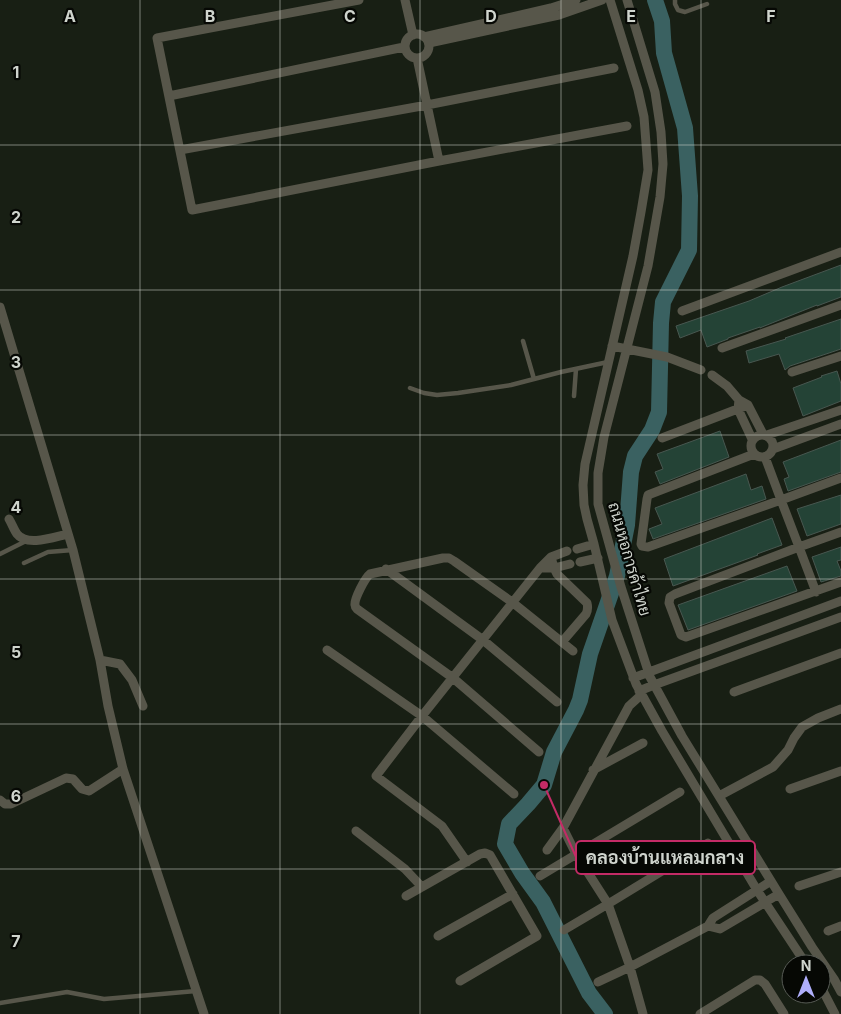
<svg xmlns="http://www.w3.org/2000/svg" width="841" height="1014" viewBox="0 0 841 1014" font-family="Inter,Sarabun,sans-serif">
<style>
.lines{fill:none;stroke-linecap:round;stroke-linejoin:round}
.river{stroke:#3a6161;stroke-width:16}
.building{fill:#244336;stroke:#485750}
.service{stroke:#57564a;stroke-width:4.5}
.minor{stroke:#57564a;stroke-width:9}
.grid{fill:none;stroke:#cfd4cd;stroke-width:1;stroke-opacity:0.55}
.labels{text-anchor:middle;stroke-width:4.5;stroke-linejoin:round;paint-order:stroke}
.street-label{font-size:16px;fill:#cfd4cd;stroke:#060804}
.grid-label{font-size:16px;text-anchor:middle;font-weight:bold;fill:#cfd4cd;stroke:#060804;stroke-width:4.5;stroke-linejoin:round;paint-order:stroke}
.leader{fill:none;stroke:#c32b66;stroke-width:2}
.callout-dot{fill:#c32b66;stroke:#060804;stroke-width:2}
.callout{fill:#060804;stroke:#c32b66;stroke-width:2}
.callout-label{font-size:18px;text-anchor:middle;font-weight:bold;fill:#cfd4cd}
</style>
<rect width="100%" height="100%" fill="#181f14"/>
<g class="lines">
<path class="river" d="M605 1014 589 993 543 902 522 873 505 844 509 824 528 804 544 785 554 752 576 710 580 700 590 654 617 576 627 525 631 472 635 456 652 430 659 412 661 323 663 302 689 250 690 196 685 128 664 53 662 21 655 0"/>
</g>
<path class="building" d="M841 265V297L817 306V305L762 327 760 328V327L728 338V339L707 347 701 330 680 338 676 326 749 301 782 287Z
M841 319V349L790 366 785 370 779 354 749 363 746 351 786 339 785 338Z
M837 371 841 384V401L803 416 793 388 822 377 821 376Z
M720 431 729 457 660 484 655 472 663 469 657 454Z
M841 440V472L788 491 784 479 789 477 783 462Z
M746 474 751 490 762 486 766 499 653 539 649 529 662 524 655 508Z
M841 495V524L807 536 797 509Z
M772 518 782 545 757 554 758 555 673 586 664 559Z
M841 547V560L837 561 841 571V576L821 582 812 557Z
M787 566 797 591 688 630 678 605Z"/>
<g class="lines">
<path class="service" d="M675 0V4L678 10 685 12 707 4
M523 341 534 379
M410 388 424 393 437 395 458 393 511 385 561 372 608 362
M574 396 576 369
M0 554 26 541
M24 563 48 552 73 550
M0 1003 67 992 104 999 196 991"/>
<path class="minor" d="M359 0 157 38 192 210 439 161 627 126
M405 0 413 35
M610 0 638 90 644 117 648 170 641 212 633 256 585 464 583 485 584 505 587 519 594 544 612 620 636 684 662 731 757 890 806 964
M627 0 655 92 661 132 663 164 660 197 648 266 604 437 598 473V504L621 587 650 677 682 736 779 894 812 947 834 979 841 992
M405 46a12 12 0 1 1 24 0a12 12 0 1 1-24 0Z
M424 37 551 8 576 0
M429 43 559 15 602 0
M417 58 439 161
M169 96 404 47
M180 150 427 105 614 68
M0 307 73 550 100 660 108 706 123 769 204 1014
M682 311 841 252
M612 346 667 357 701 370
M722 348 841 305
M792 372 841 356
M712 375 727 386 739 400
M751 446a11 11 0 1 1 22 0a11 11 0 1 1-22 0Z
M767 435 841 410
M662 438 748 405
M752 439 738 409 739 400 748 405 763 434
M773 449 841 424
M754 454 648 495 647 499 641 544 642 546 648 547 781 500 765 457
M841 478 781 500 799 547 675 594 670 597 669 603 681 635 686 637 841 582
M9 519C12 524 14 530 17 534 27 547 54 537 68 534
M577 549 594 544
M567 551 551 557 540 568H554L570 564
M551 557 554 568 557 574 587 603C588 607 588 610 586 614L562 642
M580 562 598 558
M386 569 483 640 557 702
M816 592 799 547 841 532
M327 650 422 716 514 794
M100 660 120 664 132 680 143 706
M633 678 841 601
M639 691 654 685 841 617
M734 692 841 653
M641 695 629 706 563 828 576 854 608 904 630 967 643 1014
M539 752 453 678 357 609C356 608 355 606 355 605 354 599 365 578 370 574L443 558H449L454 561 512 602 573 651
M593 770 643 743
M790 789 841 771
M719 796 773 767 788 750 794 738 802 727 818 718 841 709
M0 800 5 804H11L66 778 73 779 82 789 89 791 123 769
M356 831 405 869 422 887
M547 850 563 828
M467 862 442 826 376 776 422 716 540 568
M540 876 680 792
M799 886 841 872
M406 896 480 854 485 853 490 855 537 936 460 981
M708 926 720 929 779 894
M564 930 608 904 708 843
M828 931 841 926
M438 936 513 894
M598 982 630 967 708 926 713 918 771 881
M821 987 835 1014
M700 1014 755 980H760L765 984 784 1014"/>
</g>
<path class="grid" d="M140 0V1014M280 0V1014M420 0V1014M561 0V1014M701 0V1014M0 145H841M0 290H841M0 435H841M0 579H841M0 724H841M0 869H841"/>
<g class="labels">
<g class="street-label">
<text transform="translate(630 559) rotate(74)" y="6">ถนนหอการค้าไทย</text>
</g>
</g>
<g class="grid-label">
<text x="70" y="22">A</text>
<text x="210" y="22">B</text>
<text x="350" y="22">C</text>
<text x="491" y="22">D</text>
<text x="631" y="22">E</text>
<text x="771" y="22">F</text>
<text x="16" y="78">1</text>
<text x="16" y="223">2</text>
<text x="16" y="368">3</text>
<text x="16" y="513">4</text>
<text x="16" y="658">5</text>
<text x="16" y="802">6</text>
<text x="16" y="947">7</text>
</g>
<path class="leader" d="M544 785L576 857"/>
<circle class="callout-dot" cx="544" cy="785" r="5"/>
<rect class="callout" x="576" y="841" width="179" height="33" rx="5"/>
<g class="callout-label">
<text x="665" y="864">คลองบ้านแหลมกลาง</text>
</g>
<g transform="translate(806 979)"><circle r="24" fill="#060804" stroke="#565a54"/>
<path d="M0-4L9 19L0 12L-9 19Z" fill="#afaefa"/>
<text y="-8" font-size="14" font-weight="bold" text-anchor="middle" fill="#cfd4cd">N</text>
</g>
</svg>
